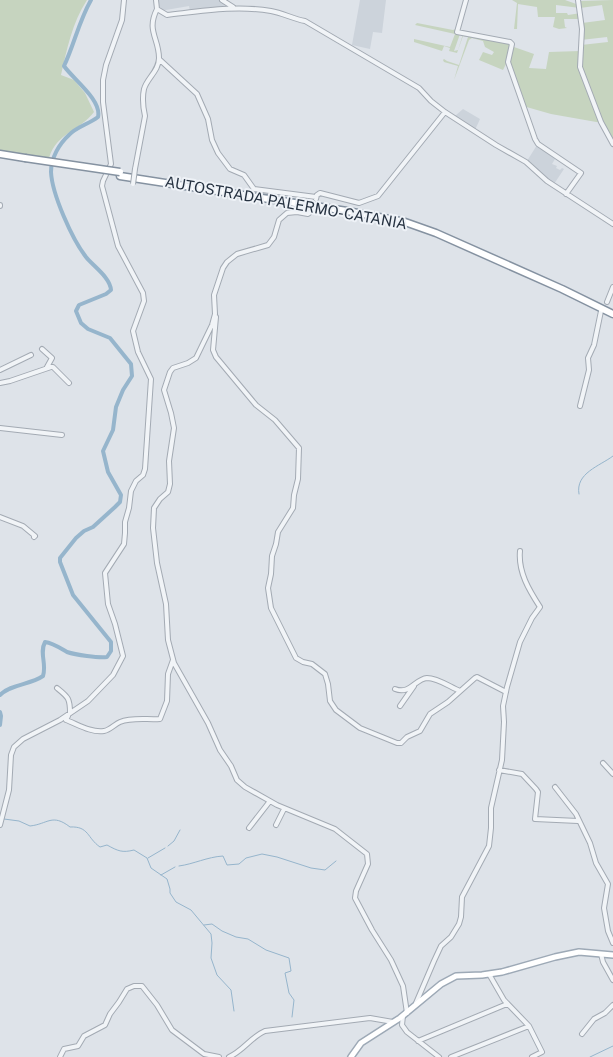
<svg xmlns="http://www.w3.org/2000/svg" width="613" height="1057" viewBox="0 0 613 1057" font-family="'Public Sans',sans-serif">
<style>
.built{fill:#ccd3db}
.green{fill:#c6d4bf}
.lines{fill:none;stroke-linecap:round;stroke-linejoin:round}
.stream{stroke:#96b5cc;stroke-width:1}
.river{stroke:#96b5cc;stroke-width:4}
.minor-casing{stroke:#a3aab3;stroke-width:6}
.major-casing{stroke:#9da9b6;stroke-width:8}
.highway-casing{stroke:#8592a1;stroke-width:9}
.minor{stroke:#f1f4f7;stroke-width:4}
.major{stroke:#fff;stroke-width:5}
.highway{stroke:#fff;stroke-width:6}
.minor-bridge-casing{stroke:#a3aab3;stroke-width:6;stroke-linecap:butt}
.highway-bridge-casing{stroke:#8592a1;stroke-width:9;stroke-linecap:butt}
.minor-bridge{stroke:#f1f4f7;stroke-width:4}
.highway-bridge{stroke:#fff;stroke-width:6}
.labels{text-anchor:middle;stroke-width:4;stroke-linejoin:round;paint-order:stroke}
.street-label{font-size:15px;fill:#263241;stroke:#eef2f7}
</style>
<rect width="100%" height="100%" fill="#dee3e9"/>
<path class="built" d="M157 0H220L227 4 226 6 190 11 189 6 160 11Z
M360 0H386L382 33 373 32 370 49 352 45Z
M463 109 480 119 475 130 455 116Z
M537 145 555 159 552 164 557 166 556 168 560 170 562 168 564 169 554 184 527 161Z"/>
<path class="green" d="M0 0H87C72 23 67 49 61 75L74 80 85 93 94 112C80 131 57 132 49 158L0 152Z
M512 0H565L579 5V1L613 0V144L602 123 551 114 523 106 507 62 503 70 479 60 483 52 492 55 494 52 485 47 483 41 472 38 469 40 454 80 458 66 444 62 443 60 444 59 447 61 459 65 468 37 463 36 457 53 449 51 450 48 444 46 442 51 414 42V39L450 47 455 34 415 25 417 23 453 30 456 29 460 34 454 51 458 50 463 34 510 42 512 48 514 47 534 54 529 68 546 69 549 52 580 51 581 45 608 42 607 37 581 40 582 23 605 20 602 5 580 8 556 5V13H567L568 15 581 13V19H564L565 27 567 28 559 29 553 27 555 17H538L537 7 518 4 517 29H514L517 3Z"/>
<g class="lines">
<path class="stream" d="M579 494C575 473 600 466 613 456
M0 817 4 819 19 821 30 826C48 824 52 813 70 827 89 826 87 838 100 847L107 845C118 851 122 853 134 850L147 858 151 868 167 879 170 889V893L176 902 191 910 211 934 212 943 211 958 217 975 231 990 234 1011
M168 846 174 841 180 830
M148 858 165 848
M179 866C194 864 207 857 223 856L227 865 239 864 246 858 262 854 277 857 311 868 325 870 336 861
M161 875 175 867
M204 925 212 924 222 931 236 937 248 939 266 950 289 958 291 971 285 973 289 993 294 1000 292 1017
M590 1057 613 1046"/>
<path class="river" d="M0 695C11 684 30 685 43 676 47 664 39 653 45 642 53 643 60 648 67 652 76 655 98 658 107 657L111 651V642L73 595 60 562V558L76 538 84 531 93 527 115 507 120 502 121 495 108 472 103 451 113 430 116 407 123 390 132 376 131 364 110 338 88 329 81 323 76 311 79 305 106 294 111 290C110 277 93 266 86 257 72 239 52 194 51 172 51 158 59 144 69 135 76 127 89 124 98 117 102 100 73 79 64 66 74 45 79 21 91 0
M0 712 1 716 0 725"/>
<g class="minor-casing">
<path id="minor" d="M156 0 157 9 167 15C202 11 236 5 271 11 283 13 293 19 305 21L419 88 431 101 445 112 496 145 526 162 547 181 613 224
M222 0 233 7
M466 0 457 32 510 42 512 44 508 62 535 139 538 144 581 173 566 194
M578 0 582 29 580 67 601 122 613 144
M159 59 197 94 208 119 212 140 218 153 230 169 244 175 254 189 316 197
M135 169 145 116C143 107 142 98 144 89 147 78 159 71 159 58 159 38 146 31 157 9
M316 199 317 195 320 193 359 203 378 196 445 112
M0 205V206
M313 210 308 214 297 212 287 213 279 220 274 237 268 245 237 254 227 262 223 268 214 295 215 314 212 325 196 358 188 363 173 368 170 372 164 390 171 413 174 428 169 461 170 484 168 492 160 499 154 508 153 528 157 563 166 604 168 640 174 663 208 723 220 750 231 766 237 780 245 787 277 805 335 829 367 854 368 864 356 891 355 898 372 930 391 960 403 986 407 1013
M607 302 613 287
M216 317 213 350 216 357 256 405 275 420 299 448 298 479 294 495 293 508 278 532 276 544 272 556 271 574 268 588 271 608 296 658 303 662 312 664 325 674 328 684 330 701 336 710 360 728 397 743H401L407 737 420 731 430 714 448 702 475 678 477 677 506 692
M42 349 52 358 47 367
M0 370 31 355
M0 383 10 381 51 367H53L69 383
M580 406 589 370 588 358 594 345 601 311
M0 428 62 435
M0 517 23 526 35 536 34 537
M57 688C68 697 70 698 70 713
M395 689C410 695 415 679 427 678 438 678 450 687 460 691
M400 706 414 686
M68 716 66 720C77 724 91 733 104 731 110 730 115 724 120 722 132 717 148 720 160 719L167 701 168 674 173 660
M603 763 613 774
M499 770 522 774 536 789 538 792 535 819 578 821
M555 787 576 814 590 843 596 863 608 884 604 908 608 931 613 943
M0 825 9 790 11 755 14 747 23 739 60 720 88 701 113 675 123 656 115 624 108 604 105 573 124 544 125 533V522L129 508 131 491 136 481 143 475 145 469 151 379 138 352 133 331 144 301 143 293 118 246 102 186 103 181 111 164 103 102V80L106 65 122 20 124 0
M276 825 284 809
M249 828 270 801
M601 954 603 962 613 980
M489 974 504 1000 529 1026 542 1052 532 1057
M416 1003 434 961 441 946 451 937 459 924 461 917 462 897 489 846 491 828V808L502 760 504 722 503 706 507 687 520 642 532 618 540 607C529 590 518 572 520 551
M403 1016 402 1025 407 1032 439 1057
M582 1034 594 1019 605 1013 613 1005
M418 1041 507 1004
M60 1057 64 1049 78 1046 84 1036 105 1025 110 1014 119 1002 127 989 134 986H142L157 1005 172 1030 204 1054 219 1057
M229 1057C243 1051 251 1037 265 1031L370 1018 393 1022
M451 1057 529 1026"/>
</g>
<g class="major-casing">
<path id="major" d="M351 1057 361 1043 400 1018 441 984 456 976 482 975 502 972 555 957 579 952 613 955"/>
</g>
<g class="highway-casing">
<path id="highway" d="M0 154 25 158
M120 176 347 211 405 222 436 233 562 289 613 314"/>
</g>
<use href="#minor" class="minor"/>
<use href="#major" class="major"/>
<use href="#highway" class="highway"/>
<g class="minor-bridge-casing">
<path id="minor-bridge" d="M133 184 135 169"/>
</g>
<g class="highway-bridge-casing">
<path id="highway-bridge" d="M25 158 120 172"/>
</g>
<use href="#minor-bridge" class="minor-bridge"/>
<use href="#highway-bridge" class="highway-bridge"/>
</g>
<g class="labels">
<g class="street-label">
<text transform="translate(286 203) rotate(10)" y="5">AUTOSTRADA PALERMO-CATANIA</text>
</g>
</g>
</svg>
